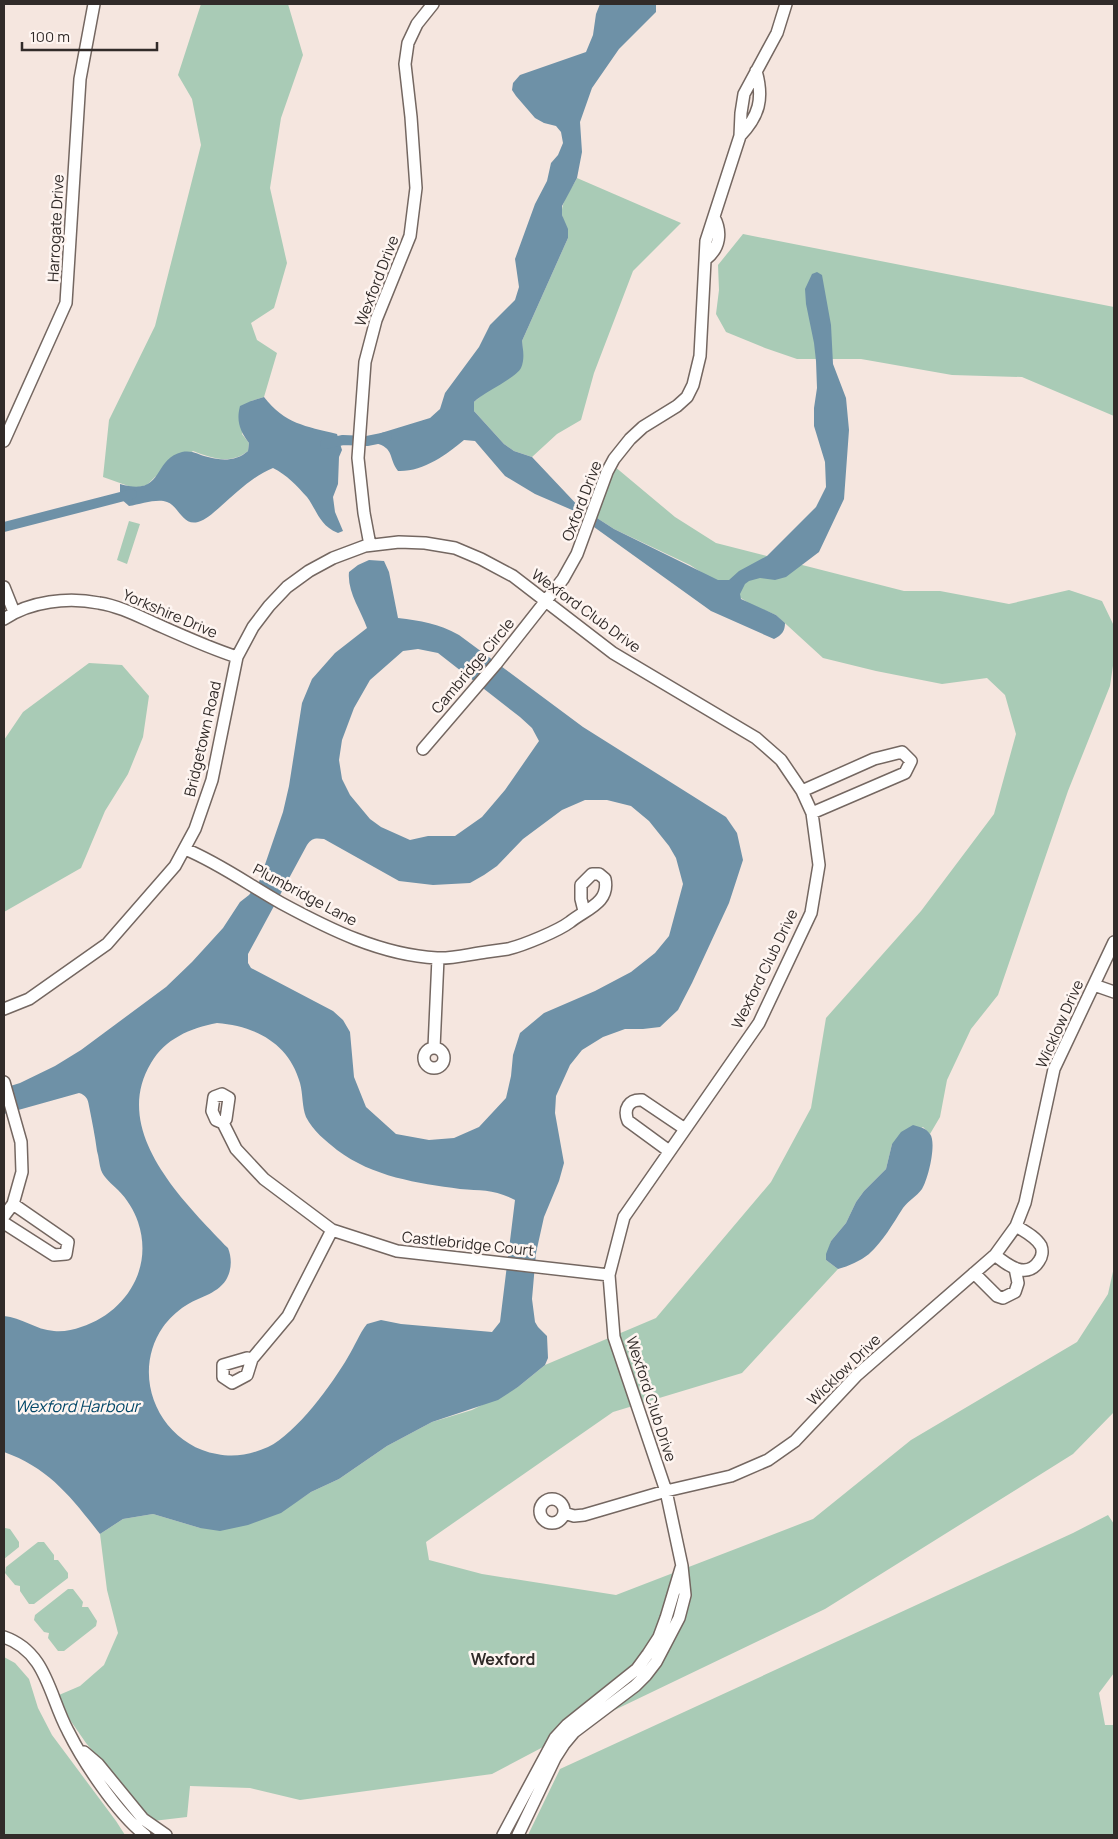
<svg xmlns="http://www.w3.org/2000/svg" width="1118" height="1839" viewBox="0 0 1118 1839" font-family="Manrope,sans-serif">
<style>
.green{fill:#a9cbb6}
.water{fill:#6e91a7;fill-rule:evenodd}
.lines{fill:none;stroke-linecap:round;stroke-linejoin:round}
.canal{stroke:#6e91a7;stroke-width:10}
.street-casing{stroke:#746761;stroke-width:14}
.street{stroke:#fff;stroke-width:11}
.labels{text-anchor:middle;stroke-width:5;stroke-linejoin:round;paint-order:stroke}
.street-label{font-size:15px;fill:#312b29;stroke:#fef5f1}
.water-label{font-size:16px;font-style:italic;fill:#014667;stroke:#fef5f1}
.neighbourhood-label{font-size:16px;font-weight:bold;fill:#312b29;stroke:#fef5f1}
</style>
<rect width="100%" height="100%" fill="#f5e6df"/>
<path class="green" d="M201 4H288L303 55 281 118 270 188 287 263 274 308 251 323 257 340 277 353 264 397 251 401 242 434 249 443 248 451C231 465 211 458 193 451L155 477 147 485 134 488 103 477 109 420 155 326 201 145 192 99 178 75Z
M577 178 681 223 633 271 594 373 581 420 557 434 532 457 514 451 504 444 474 411V402L523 360 522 341 568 238C568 228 564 223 562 215 560 203 572 188 577 178Z
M743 234 1114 307V416L1022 377 952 375 861 359H797L765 348 726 332 716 314 719 290 718 265Z
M614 466 675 517 716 543 904 591H940L1009 604 1069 590 1102 601 1114 626V659L1110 686 1068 791 998 995 971 1029 947 1080 940 1117 930 1134 923 1127 892 1144 886 1169 864 1191 856 1202 846 1223 831 1241 826 1260 838 1269 742 1373 613 1412 426 1542 429 1560 482 1574 616 1595 813 1519 911 1440 1077 1342 1108 1294 1114 1267V1412L1073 1454 825 1609 600 1717 492 1774 300 1800 250 1788 190 1786 187 1817 153 1821 86 1743 70 1720 59 1695 80 1686 104 1665 118 1633 107 1590 100 1534 123 1519 153 1514 200 1528 299 1500 311 1492 339 1479 387 1446 432 1422 472 1410 518 1387 545 1365 656 1318 771 1182 811 1108 826 1018 921 911 994 814 1016 734 1005 695 987 678 942 684 876 671 823 658 776 615 750 604 690 565 614 529 597 518Z
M129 521 140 524 127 564 117 560Z
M89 663 122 665 149 696 143 737 128 774 105 811 81 868 4 912V740L23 712Z
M1108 1515 1114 1524V1673L1099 1693 1105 1725H1114V1835H528L560 1769 1073 1533Z
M4 1521 5 1528 10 1529 19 1542V1547L4 1559Z
M38 1542H44L54 1555V1560H58L68 1573V1578L34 1604H29L20 1591V1586L15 1585 5 1573 6 1567Z
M68 1589H73L83 1602 82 1607H88L97 1621 96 1626 64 1651H58L48 1638 49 1633 44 1632 34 1620 35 1615Z
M4 1657 15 1663 29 1679 38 1708 52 1735 116 1821 125 1835H4Z"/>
<path class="water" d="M600 4H655L656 5V12L619 49 592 88 580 122 582 152 577 178 562 206V215L568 229V238L522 341C523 350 525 359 521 368 516 378 484 392 474 402V411L504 444 514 451 532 457 582 510 579 513 535 494 505 476 475 441 464 440C446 455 423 472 398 471 388 458 395 448 375 443L374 437 381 433 430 418 440 409 445 393 479 347 490 325 515 300 519 287 515 259 535 204 547 181 551 163 558 155 563 143 561 132 556 126 544 123 535 118 516 96 512 90 513 83 520 75 586 52 593 35 596 14Z
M817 272 822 275 831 325 833 364 846 398 849 430 844 499 819 552 786 577 775 580 760 578 749 581 745 584 740 594 741 599 776 615 785 623C785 631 782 635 774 639L711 611 594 527 597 518 614 529 718 580H729L739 571 767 556 816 507 826 487 825 462 814 426V408L817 388 816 361 814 343 806 304 805 289 812 274Z
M264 397C285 424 305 426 337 434L342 450 339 457 338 484 333 497 335 512 343 531 338 533C319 525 318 512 307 497 297 486 287 475 273 468 253 476 237 492 220 507 214 512 206 520 198 522 182 526 179 506 167 502 158 498 141 504 129 506L120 498V484C165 497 152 459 182 452 193 450 198 455 208 457 222 461 237 461 248 451L249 443C240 431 236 421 240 406L251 401Z
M369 560 384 561 389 572 398 618C421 621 438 623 459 635L583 727 726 817 737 833 743 860 729 903 692 983 678 1010 660 1027 643 1029H625L603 1037 582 1050 570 1065 556 1096 555 1113 564 1163 559 1181 544 1217 536 1253 532 1299 535 1322 538 1327 547 1336 548 1358 545 1365 518 1387 498 1400 432 1422 387 1446 339 1479 311 1492 281 1513 248 1525 220 1531 200 1528 153 1514 123 1519 100 1534C71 1497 49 1468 4 1452V1316C21 1317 36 1330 54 1331 63 1332 73 1330 81 1327 125 1313 154 1269 138 1222 134 1210 127 1199 118 1190 112 1184 104 1178 101 1170 99 1164 99 1157 97 1151 95 1136 92 1121 89 1106 88 1099 86 1095 79 1093L4 1114V1088L20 1083 55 1066 81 1050 166 987 192 962 223 928 240 902 249 895 259 882 283 812 289 786 302 703 312 679 335 653 367 628C361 610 347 592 349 572L358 565ZM418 649 438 653 520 717 532 728 539 741 505 790 482 817 455 836H428L410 840 381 827 370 819 350 795 342 779 339 760 342 740 354 708 370 680 403 651ZM585 800H607L631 806 649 821 669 846 676 858 683 884 669 936 655 953 631 972 595 991 544 1013 520 1033 513 1055 511 1076 506 1098 479 1127 454 1138 429 1140 396 1134 366 1107 354 1077 350 1032 343 1020 333 1011 251 968 248 963V954L307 845C312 838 315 838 324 839L399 881 433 885 470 883 484 875 497 866 523 839 562 810ZM217 1023C255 1026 289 1043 300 1083 303 1094 302 1107 306 1117 313 1131 326 1141 337 1150 373 1177 417 1183 460 1189 482 1191 494 1189 515 1200L500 1322 492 1332 401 1324 381 1320 367 1324C359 1334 355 1346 348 1357 333 1383 296 1434 268 1447 252 1454 235 1458 217 1454 160 1444 129 1376 163 1327 168 1320 177 1311 185 1306 198 1297 216 1295 226 1280 232 1270 232 1258 228 1248 184 1202 110 1131 151 1063 165 1039 190 1028 217 1023Z
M913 1125C920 1127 926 1128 930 1134 937 1143 928 1180 922 1189 917 1196 908 1201 903 1208 892 1225 884 1240 869 1254 860 1261 849 1266 838 1269L826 1260V1254L831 1241 846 1223 856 1202 864 1191 886 1169 892 1144 901 1132Z"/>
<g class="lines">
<path class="canal" d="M325 444 343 440 367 441 387 437
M4 527 132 494"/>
<g class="street-casing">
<path id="street" d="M740 136C759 116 764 99 756 71
M706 259C720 248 722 232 714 217
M4 441 66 303 80 79 94 4
M370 545 364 513 358 458 365 362 376 320 410 236 416 188 411 117 405 64 408 43 417 24 433 4
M4 587 14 612
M4 619C30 601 68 597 99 603 119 606 138 616 156 624 183 636 209 648 237 657
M423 749 496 664 563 579 577 554 607 472 614 459 630 439 643 427 677 406 687 397 693 385 700 356 706 241 740 136 741 113 744 94 777 33 786 4
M802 791 874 759 902 752 911 761 905 773 812 813
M185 849C219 863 249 885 281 903 329 929 381 955 437 958 452 959 470 954 486 952 493 951 501 950 508 949 524 945 558 931 570 922 586 909 610 903 605 879L599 874H592L581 885V899L584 911
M1094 985 1114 992
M4 1009 29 999 107 944 175 866 195 829 212 780 237 657 253 627 269 606 287 587 309 571 333 558 365 546 399 542 425 543 455 548 481 559 513 576 613 653 756 738 781 760 802 791 812 813 819 865 811 913 759 1023 624 1217 609 1275 614 1337 666 1491 682 1566 685 1595 679 1618 656 1662 646 1675 635 1686 574 1732 564 1744 555 1758 518 1835
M424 1058a10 10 0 1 1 20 0a10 10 0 1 1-20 0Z
M434 1048 438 958
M4 1082 21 1142 22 1172 13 1204 4 1216
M223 1123 226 1119 229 1098 222 1094 214 1097 212 1111 216 1120 223 1123 236 1149 264 1179 332 1230 397 1251 609 1275
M669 1151 628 1121C623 1109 629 1099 642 1100L685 1129
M4 1223 54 1255 66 1254 68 1242 13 1204
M995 1255C1007 1265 1027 1280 1039 1261 1042 1257 1043 1251 1041 1246 1036 1237 1024 1231 1016 1226
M974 1273 997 1296 1003 1298 1015 1292 1018 1283 1015 1268
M252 1359 247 1358 223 1365V1377L232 1383 247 1375 252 1359 288 1316 332 1230
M540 1511a12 12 0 1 1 24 0a12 12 0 1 1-24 0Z
M564 1513 574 1516 584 1515 666 1491 731 1476 768 1460 795 1441 857 1375 995 1255 1016 1226 1025 1203 1054 1069 1114 942
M4 1637C47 1652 49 1696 68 1731 84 1763 117 1813 145 1835
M84 1752 98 1764 143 1819 166 1835
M503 1835 555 1738 567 1725 637 1669 648 1654 659 1637 666 1618 681 1568"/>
</g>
<use href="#street" class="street"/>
</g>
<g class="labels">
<g class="street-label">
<text transform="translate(56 228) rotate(-87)" y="5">Harrogate Drive</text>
<text transform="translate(377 281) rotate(-69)" y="5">Wexford Drive</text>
<text transform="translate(582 501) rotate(-69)" y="5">Oxford Drive</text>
<text transform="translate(586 611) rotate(36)" y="5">Wexford Club Drive</text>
<text transform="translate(170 614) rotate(23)" y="5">Yorkshire Drive</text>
<text transform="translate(473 666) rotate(-50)" y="5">Cambridge Circle</text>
<text transform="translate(203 739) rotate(-77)" y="5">Bridgetown Road</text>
<text transform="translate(305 895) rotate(28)" y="5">Plumbridge Lane</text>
<text transform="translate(765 969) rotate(-64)" y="5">Wexford Club Drive</text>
<text transform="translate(1060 1024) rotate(-66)" y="5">Wicklow Drive</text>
<text transform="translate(468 1244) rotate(6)" y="5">Castlebridge Court</text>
<text transform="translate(844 1370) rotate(-44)" y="5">Wicklow Drive</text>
<text transform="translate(651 1399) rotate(72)" y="5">Wexford Club Drive</text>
</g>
<g class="water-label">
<text x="77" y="1412">Wexford Harbour</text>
</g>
<g class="neighbourhood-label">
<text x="503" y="1665">Wexford</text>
</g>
</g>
<rect width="1118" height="1839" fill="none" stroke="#312b29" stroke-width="10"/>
<path d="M22 42v8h135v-8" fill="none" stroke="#312b29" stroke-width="2.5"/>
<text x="30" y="42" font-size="15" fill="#312b29" stroke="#fef5f1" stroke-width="4" paint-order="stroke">100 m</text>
</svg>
